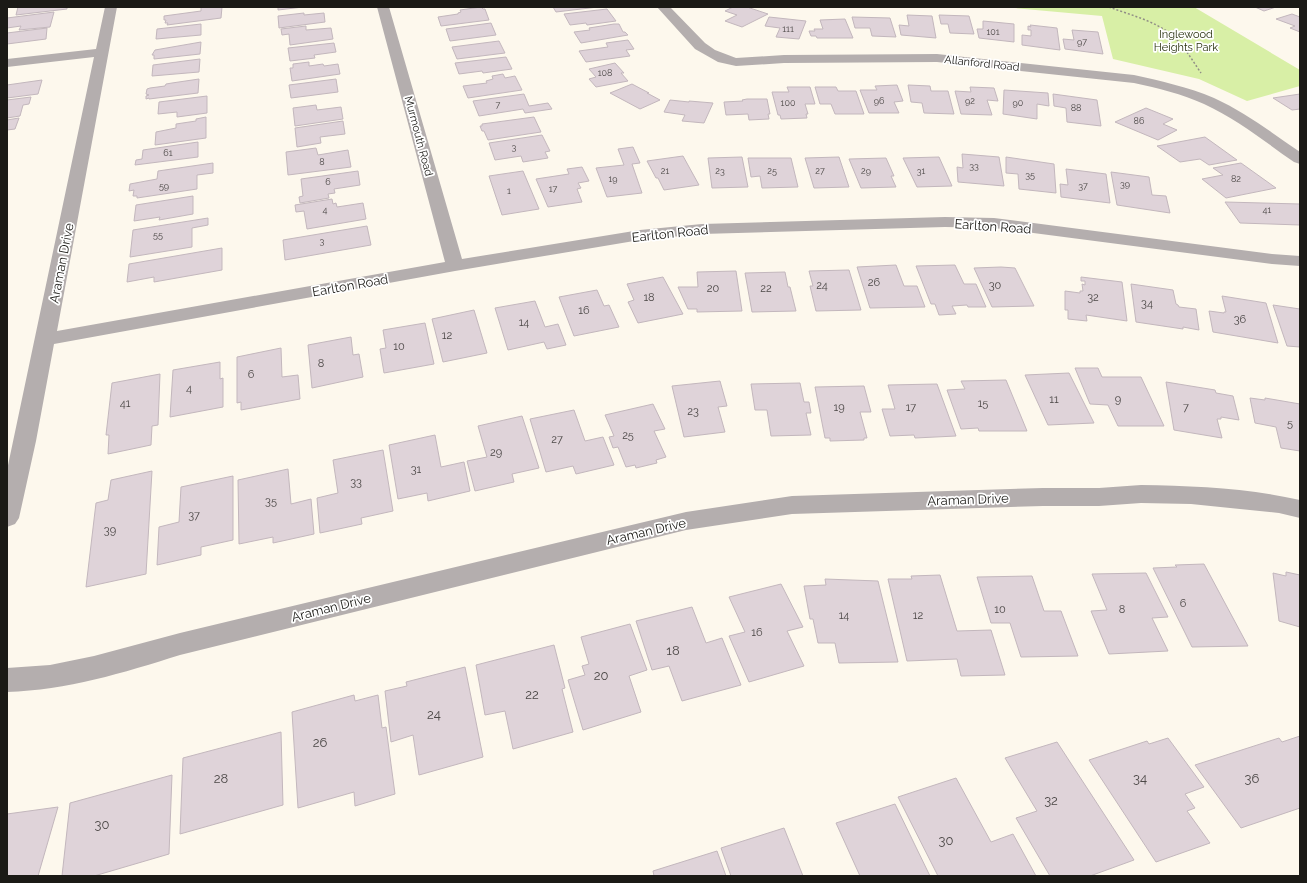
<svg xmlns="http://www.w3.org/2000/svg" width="1307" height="883" viewBox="0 0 1307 883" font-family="Raleway,sans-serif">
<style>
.green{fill:#d8efa6}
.building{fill:#dfd3d9;stroke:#c3b7bd}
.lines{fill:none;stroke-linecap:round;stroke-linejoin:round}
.path{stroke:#918e86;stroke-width:1.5;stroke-dasharray:2 2;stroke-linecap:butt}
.minor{fill:#b4aeae;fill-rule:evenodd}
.labels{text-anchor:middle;stroke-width:3.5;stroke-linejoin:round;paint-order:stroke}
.far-number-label{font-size:9px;fill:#4c4847}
.far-park-label{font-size:11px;fill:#27300d;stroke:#fff}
.far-street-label{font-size:11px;fill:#1b1a16;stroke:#fff}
.number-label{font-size:11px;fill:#4c4847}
.street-label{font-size:13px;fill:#1b1a16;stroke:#fff}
.near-number-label{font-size:13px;fill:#4c4847}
</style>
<rect width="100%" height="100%" fill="#fdf8ed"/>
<path class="green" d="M1003 7H1194L1300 70V86L1247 101 1199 79 1113 59 1102 16Z"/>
<path class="building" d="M18 7H67V9L16 15Z
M201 7H222L221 18 167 25 168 23H165L166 20H164V16L201 11Z
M278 7H303L278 10Z
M481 7 483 9H485L489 20 441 26 438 17 458 14V13L461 12 460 10Z
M553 7H598L556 12Z
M733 7H747L768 14 742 27 725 21 737 15 725 11Z
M1250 7H1276L1264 11 1255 7Z
M607 9 616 21 587 25 586 23 570 25 564 14Z
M54 12 50 27 19 30 21 26 7 28V18Z
M304 13V15L324 13 325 22 279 28 278 16Z
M1292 14 1300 17V32L1290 28 1295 26 1276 19Z
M907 15 932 16 936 38 901 35 899 25 909 26Z
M939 15 969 16 974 34 950 33 948 24H941Z
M769 17 806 21 799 39 776 37 780 28 765 26Z
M852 17 890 18 896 37 872 36 870 28H855Z
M845 19 853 38H817L816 36H811L809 31H815L814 29H823L820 20Z
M983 21 1014 24V42L979 38 977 29H983Z
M491 23 496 35 450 41 446 29Z
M201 24V35L156 39 157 29Z
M614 24H619L623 32H625L628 35 581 43 574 32 590 30 589 28Z
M1030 25 1057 28 1060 50 1022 45V35L1031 36V30H1028V26L1031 27Z
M306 26V30L331 28 333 39 290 45 289 34 282 35 281 29Z
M47 28 46 39 7 44V33Z
M1072 30 1098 32 1103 54 1065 49 1063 39 1074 40Z
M628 40 634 49 626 50 630 56 586 62 579 51 608 47 606 43Z
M499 41 505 53 457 59 452 47Z
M201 42 200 54 154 59V55H152L155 50Z
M334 43 336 52 314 55 315 58 290 61 288 48Z
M506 57 512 69 483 73 482 71 459 74 455 63Z
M200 59 199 72 152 76 153 65Z
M309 62V66L323 64 324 66 338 64 340 74 292 81 290 68H293V64Z
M615 63 624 73H621L628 81 596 87 589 79 596 77 589 69Z
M503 74 505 78 515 76 522 90 468 98 463 86 487 83 486 81 493 79 492 76Z
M199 79 198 93 149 99V98L146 99V96L149 95 146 94 147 89 150 88 165 86 166 84 172 83Z
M336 79 338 92 291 98 289 85Z
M42 80 38 94 7 98V85Z
M632 84 649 93H647L660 100 640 109 610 93Z
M897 85 903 101 894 102 899 113H869L860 90H877L875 86Z
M908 85 930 86 931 91H948L954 114 924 113 922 103 911 102Z
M787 87H810L815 104H805L808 114H806L807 118 781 119 780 115H778L772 92H789Z
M815 87H836L838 91H856L864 114H835L831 104H820Z
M970 87 994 88 998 101 987 100 992 115 961 114 955 91 971 92Z
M1004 90 1048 93 1049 106 1037 104V119L1003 114Z
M524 94 529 106 548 103 552 109 525 113 523 109 479 116 473 101Z
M1053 94 1097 100 1101 126 1067 122 1066 108 1054 106Z
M1300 94V109L1292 110 1273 98Z
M207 96V113L177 117V112L158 114 159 102Z
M31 97 29 104 23 105 20 116 7 118V100Z
M747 99H767L770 114H768L769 119 749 120 748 114 726 115 724 102 743 101 742 100Z
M670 100 689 102V101L713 103 704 123 682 121 685 115 664 112Z
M316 105 317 110 341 107 343 119 295 126 293 108Z
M1146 108 1173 119 1163 124 1177 130 1158 140 1115 122Z
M206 117V138L155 145 156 132 176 128V124L196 121V119Z
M534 117 541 132 488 140 484 131H482L480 126H482V124Z
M19 118 15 129 7 130V120Z
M343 121 345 134 320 137 321 143 297 147 295 128Z
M542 135 550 151 545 152 548 158 523 162 521 156 495 160 489 143Z
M1205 137 1237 160 1209 165 1200 159 1180 162 1157 146Z
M198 142V157L135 165 136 160 142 159 143 150Z
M633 147 640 163 632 164 642 193 607 197 596 168 624 165 618 149Z
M316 148 318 155 348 150 351 167 288 175 286 152Z
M962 154 999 157 1004 186 958 182 957 167 963 168Z
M683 156 699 185 664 190 658 178H656L647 161Z
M742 157 748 187 712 188 708 158Z
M839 157 849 187 814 188 805 158Z
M939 157 952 186 917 187 903 158Z
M1006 157 1054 164 1056 193 1019 189 1018 174 1006 173Z
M748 158H791L798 187 762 188 760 176 751 177Z
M886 158 894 176H891L896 187 861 188 849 159Z
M213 163V173L197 175V189L137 198V196H133L134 190 129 191 130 184 157 179 158 171Z
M1241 163 1276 188 1226 198 1202 179 1223 175 1213 168Z
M582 167 589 181 578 183 581 188 577 189 582 202 548 207 536 179 569 174 567 169Z
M1066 169 1106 174 1110 203 1061 197 1060 184 1068 185Z
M358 171 360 185 334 189 335 193 328 194 329 198 300 203 299 197 303 196 301 179Z
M523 171 539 209 502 215 489 176Z
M1111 172 1149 177 1152 195 1166 196 1170 213 1117 205Z
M193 196V214L159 220 160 217 134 221 136 205Z
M332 199 333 204 336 203 337 207 363 203 366 219 307 229 304 211 296 212 295 205Z
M1225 202 1300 204V225L1240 223Z
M208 218V225L192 228V247L130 257 133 230Z
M367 226 371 245 285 260 283 240Z
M222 248V270L154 282V277L127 282 129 264Z
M896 265 904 286H917L925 307 870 308 857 267Z
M955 265 964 284H976L986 307H968L967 305 952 306 956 314 939 315 935 304H931L916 266Z
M1001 267 1015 268 1034 306 992 307 974 268Z
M849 270 861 310 816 311 810 286H813L809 271Z
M736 271 742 311 697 312V309H688L678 287H698L697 272Z
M785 272 788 287H790L796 311 752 312 745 273Z
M663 277 683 314 638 323 628 302 634 300 627 284Z
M1081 277 1122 282 1127 321 1086 315 1087 321 1068 319V310H1065V291L1080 293V291H1083L1082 284 1085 285V281H1081Z
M1131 284 1173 290 1176 304 1178 305 1179 307 1196 309 1199 330 1183 327V329L1136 322Z
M597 290 604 306 609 305 619 327 574 336 559 297Z
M1222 296 1266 303 1278 343 1213 332 1209 311 1224 313V312H1226Z
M535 301 545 327 558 324 566 345 547 349 544 342 508 350 495 308Z
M1273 305 1300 309V347L1287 346Z
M474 310 487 353 443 362 432 319Z
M425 323 434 364 384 373 380 349 386 348 383 330Z
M351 337 353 355 359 354 363 377 312 388 308 345Z
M281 348 282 377 298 375 300 399 241 410V402L237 403V357Z
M220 362V379L223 378V407L170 417 173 370Z
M1075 368H1098L1102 377H1141L1164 426H1118L1108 405 1090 404Z
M1069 373 1094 423 1048 425 1025 375Z
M160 374 158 425 152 426 151 445 108 454 109 435H106L112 383Z
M1006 380 1027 431H979L978 428 961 429 947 390 965 389 961 381Z
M720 381 727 406 718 407 725 432 684 437 672 386Z
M1166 382 1215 390 1216 393 1233 396 1239 420 1221 417V419H1217L1222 438 1174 430Z
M800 383 804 402H809L811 413H806L811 435 771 436 767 410H755L751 384Z
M937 384 956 436 915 438 914 435 890 436 882 409H895L888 385Z
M864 386 871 412H860L867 438H864V440L830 441V438H825L815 387Z
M1250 398 1265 400V398L1300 404V451L1281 448 1276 427 1255 423Z
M653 404 665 429 654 431 666 457 656 460 657 463 636 468 635 465 626 467 618 447 613 448 609 437 614 436 605 415Z
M574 410 585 441 603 437 614 465 576 474 573 466 546 472 530 419Z
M522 416 539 468 512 474 514 482 475 491 467 461 487 457 478 426Z
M435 435 441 467 464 462 470 491 428 501 427 493 398 499 389 445Z
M383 450 393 511 361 518 362 524 320 533 317 498 338 493 333 460Z
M288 469 291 504 311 499 314 534 273 543V537L239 544 238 480Z
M152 471 146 574 86 587 96 503 108 500 111 480Z
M233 476V540L201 547V555L157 565 159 527 179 522 181 487Z
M1204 564 1248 646 1192 647 1153 568 1177 567 1175 565Z
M1286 572 1300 575V627L1279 621 1273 573 1286 576Z
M1146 573 1168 617 1152 618 1168 651 1109 654 1091 611 1107 610 1092 574Z
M940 575 957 631 991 630 1005 675 961 676 957 659 907 661 888 579H912L911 576Z
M1032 576 1044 611H1061L1078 656 1021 657 1010 623H991L977 577Z
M825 579 878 581 898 662 839 663 835 643H818L813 619H810L804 586 826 585Z
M781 584 803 627 787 631 804 666 749 682 729 636 745 632 729 597Z
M692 607 706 643 722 638 741 685 682 701 669 666 652 670 636 621Z
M630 624 647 670 629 676 641 712 583 730 568 680 585 675 582 666 589 664 581 637Z
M554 645 565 688 562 689 573 732 513 749 505 711 485 715 476 665Z
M465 667 483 757 419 775 413 735 391 742 385 691 407 686 406 682Z
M354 695 355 701 378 695 382 728 386 727 395 794 355 806 354 792 298 808 292 712Z
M281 732 283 805 180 834 183 758Z
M1300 736V808L1241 828 1195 765 1279 738 1282 742Z
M1168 738 1204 787 1185 794 1195 808 1187 811 1210 843 1156 862 1089 760 1147 741 1149 744Z
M1057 742 1134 860 1090 876H1050L1016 818 1037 811 1005 758Z
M172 775 169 854 94 876H62L70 803Z
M956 778 991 842 1013 834 1036 876H938L898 797Z
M895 804 930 876H860L836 823Z
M58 807 38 876H7V814Z
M784 828 803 876H731L721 848Z
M717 851 726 876H654L653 871Z"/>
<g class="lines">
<path class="path" d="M1109 7C1130 15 1156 21 1173 36 1185 47 1192 60 1201 73"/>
<path class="minor" d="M105 7H117L57 331 445 262 377 7H389L462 259 640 230 702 224 945 217 994 218 1272 254 1300 256V266L1272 264 994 228 945 227 702 234 640 240 455 271 54 344 36 441 19 518 15 524 7 527V470L94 57 7 67V59L96 49Z
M657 7H670L705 43 715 50 736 58 784 55 937 54 1134 75C1161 81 1188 87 1214 98 1245 112 1272 133 1300 152V164L1294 162C1265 142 1237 119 1204 104 1182 94 1158 88 1134 83L937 62 784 63 736 66 718 62 695 49Z
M1141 485C1194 486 1248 488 1300 500V518L1279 513 1191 504 1141 503 1099 506H1043L792 514 686 530 180 655C123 673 67 690 7 692V668L50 665 94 656 180 633 686 512 792 496 1043 488H1099Z"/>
</g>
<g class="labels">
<g class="far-number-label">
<text x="788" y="32">111</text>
<text x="993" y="35">101</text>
<text x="1082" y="45">97</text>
<text x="605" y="76">108</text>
<text x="879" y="104">96</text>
<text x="970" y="104">92</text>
<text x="788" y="106">100</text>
<text x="1018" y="106">90</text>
<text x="498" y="108">7</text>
<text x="1076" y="111">88</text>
<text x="1139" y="124">86</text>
<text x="514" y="150">3</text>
<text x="168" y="156">61</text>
<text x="322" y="165">8</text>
<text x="974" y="169">33</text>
<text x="665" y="174">21</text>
<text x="720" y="174">23</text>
<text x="772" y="174">25</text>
<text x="820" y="174">27</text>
<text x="866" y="174">29</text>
<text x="921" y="174">31</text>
<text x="1030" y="178">35</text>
<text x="613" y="182">19</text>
<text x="1236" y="182">82</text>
<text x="328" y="185">6</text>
<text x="1125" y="187">39</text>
<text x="164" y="189">59</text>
<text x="1083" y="189">37</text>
<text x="553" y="192">17</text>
<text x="509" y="194">1</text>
<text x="325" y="213">4</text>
<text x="1267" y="213">41</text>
<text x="158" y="238">55</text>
<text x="322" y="244">3</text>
</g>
<g class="far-park-label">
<text x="1186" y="38">Inglewood<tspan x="1186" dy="13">Heights Park</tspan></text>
</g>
<g class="far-street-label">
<text transform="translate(982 63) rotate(6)" y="4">Allanford Road</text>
<text transform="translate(419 136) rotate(75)" y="4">Murmouth Road</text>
</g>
<g class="number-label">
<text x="874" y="286">26</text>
<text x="822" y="289">24</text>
<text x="995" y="289">30</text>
<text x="713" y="292">20</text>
<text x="766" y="292">22</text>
<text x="649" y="301">18</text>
<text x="1093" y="301">32</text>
<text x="1147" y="307">34</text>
<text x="584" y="314">16</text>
<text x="1240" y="323">36</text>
<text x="524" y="326">14</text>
<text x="447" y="339">12</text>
<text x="399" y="350">10</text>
<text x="321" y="367">8</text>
<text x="251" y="378">6</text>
<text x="189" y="392">4</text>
<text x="1054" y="403">11</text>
<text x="1118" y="403">9</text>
<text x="125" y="407">41</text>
<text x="983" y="407">15</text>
<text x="839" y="411">19</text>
<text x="911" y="411">17</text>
<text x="1186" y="411">7</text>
<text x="693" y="415">23</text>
<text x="1290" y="427">5</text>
<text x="628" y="439">25</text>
<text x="557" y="443">27</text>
<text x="496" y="456">29</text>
<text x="416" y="473">31</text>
<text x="356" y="486">33</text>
<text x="271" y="505">35</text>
<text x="194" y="519">37</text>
<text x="110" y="534">39</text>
<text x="1183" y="607">6</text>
<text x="1000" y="613">10</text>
<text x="1122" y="613">8</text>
<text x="844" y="619">14</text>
<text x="918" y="619">12</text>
<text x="757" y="636">16</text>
</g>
<g class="street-label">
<text transform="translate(993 226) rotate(4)" y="5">Earlton Road</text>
<text transform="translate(670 233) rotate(-6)" y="5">Earlton Road</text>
<text transform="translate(61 263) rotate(-79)" y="5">Araman Drive</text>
<text transform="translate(350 285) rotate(-10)" y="5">Earlton Road</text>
<text transform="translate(968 499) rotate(-2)" y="5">Araman Drive</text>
<text transform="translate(646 531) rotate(-13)" y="5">Araman Drive</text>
<text transform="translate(331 607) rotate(-14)" y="5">Araman Drive</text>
</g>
<g class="near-number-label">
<text x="673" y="655">18</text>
<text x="601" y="680">20</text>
<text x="532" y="699">22</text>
<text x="434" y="719">24</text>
<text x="320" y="747">26</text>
<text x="221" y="783">28</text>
<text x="1140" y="783">34</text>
<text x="1252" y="783">36</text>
<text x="1051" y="805">32</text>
<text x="102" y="829">30</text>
<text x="946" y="845">30</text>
</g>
</g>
<rect width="1307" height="883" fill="none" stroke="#1b1a16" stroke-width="16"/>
</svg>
